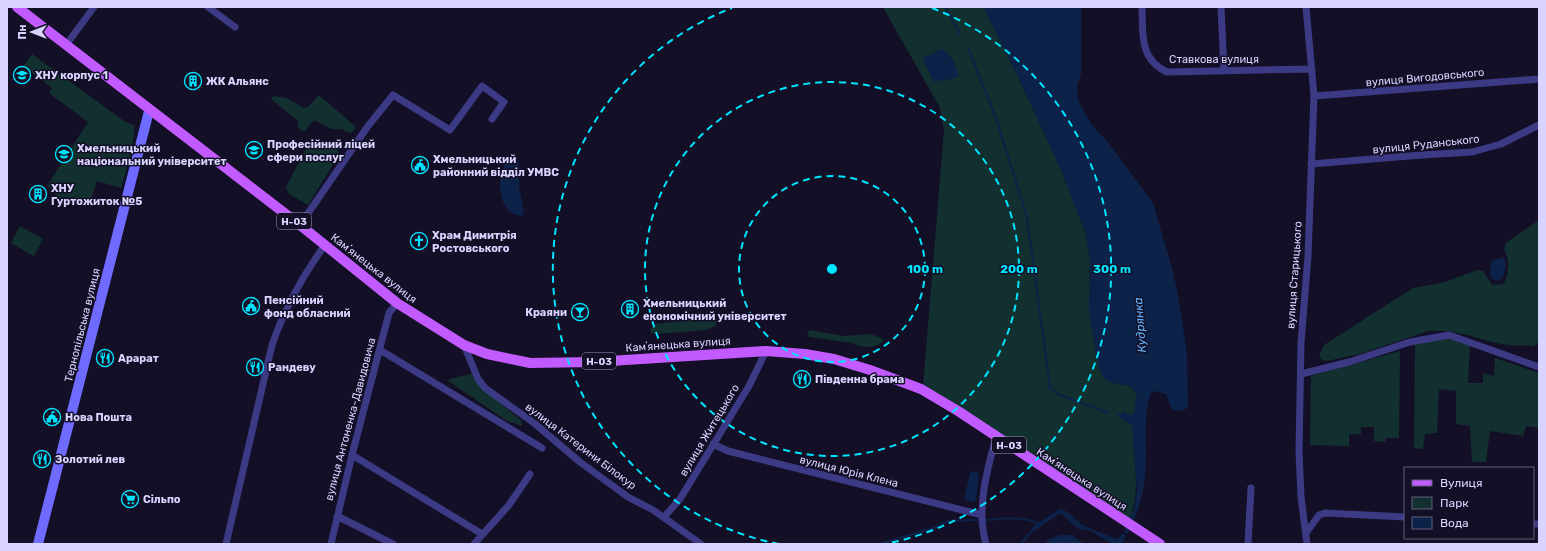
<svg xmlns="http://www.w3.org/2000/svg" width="1546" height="551" viewBox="0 0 1546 551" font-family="Rubik,sans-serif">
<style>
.green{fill:#12302f}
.water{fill:#0c2248}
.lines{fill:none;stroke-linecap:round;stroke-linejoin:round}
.stream{stroke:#0c2248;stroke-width:2}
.street{stroke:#3d3a85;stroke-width:7}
.secondary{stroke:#6f6bff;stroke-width:10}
.primary{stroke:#c25bff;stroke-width:10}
.ring{fill:none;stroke:#00e5ff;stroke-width:2;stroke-dasharray:7 5}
.labels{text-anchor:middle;stroke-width:3;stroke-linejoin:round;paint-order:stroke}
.shield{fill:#130f26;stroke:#9e99be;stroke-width:1}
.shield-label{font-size:10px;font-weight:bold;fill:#d9d4ff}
.street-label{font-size:11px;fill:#d9d4ff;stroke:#130f26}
.poi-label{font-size:11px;font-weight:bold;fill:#d9d4ff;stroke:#130f26;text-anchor:start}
.water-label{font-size:12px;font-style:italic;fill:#62b6ff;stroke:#130f26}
.centre{fill:#00e5ff;stroke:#130f26;stroke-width:2}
.ring-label{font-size:12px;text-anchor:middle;font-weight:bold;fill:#00e5ff;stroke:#130f26;stroke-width:3;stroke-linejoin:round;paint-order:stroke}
</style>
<rect width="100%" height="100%" fill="#130f26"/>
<path class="green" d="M883 7H983L1020 81 1062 172 1085 232 1090 258 1089 313 1113 383 1130 386 1137 394 1134 412 1133 414 1128 415 1126 422 1132 425 1133 431C1133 463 1142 489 1129 521L923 387 944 130 940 108Z
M32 54 124 121 135 126 131 154 121 188 97 181 91 199 67 206 54 196 56 193 47 186 88 122 49 93 52 88 23 66Z
M273 96 287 98 304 108 308 107 318 96H320L355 126V129L351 133 341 129H331L314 120 304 132 298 128V121L271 99Z
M311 139 336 148 339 152 337 158 308 205 289 194 286 187Z
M1539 220V341L1534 346C1524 345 1511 346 1501 344 1476 338 1454 329 1428 331L1360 354 1327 361 1322 360 1319 355 1324 345 1413 288 1445 282 1477 270 1483 271 1492 285 1504 284C1509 273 1510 260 1504 249L1506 243Z
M20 226 43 239 34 256 11 243Z
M714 317 717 319 716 326 706 330 656 334 651 333 650 329 655 324Z
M810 330 844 336 871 334 883 339V342C874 349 861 348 852 343L809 337 807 332Z
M1449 338 1470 346 1468 383H1483V373L1494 376 1495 358 1539 373V442H1538V428L1526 426 1523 436 1490 431 1486 462H1472L1470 426 1456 424V391L1439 389 1437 433 1425 434 1423 449 1414 448 1415 343Z
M1400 351 1399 438H1386L1385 442 1374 441V427H1361V434H1349V446L1310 445 1311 376Z
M473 373 502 401V405L521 420 522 426 507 421 447 380Z"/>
<path class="water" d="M983 7H1081V74L1077 87 1078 100 1091 124 1107 141 1153 203 1172 268 1179 300 1187 354 1188 407 1183 411 1172 410 1166 394 1155 391 1151 393C1142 421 1148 448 1145 476 1143 497 1137 515 1127 534L1124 532 1134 509 1137 490 1132 425 1120 418 1122 411 1128 415 1133 414 1137 394 1130 386 1113 383 1104 379 1099 368 1089 313 1090 258 1085 232 1062 172 1020 81Z
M942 49C949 51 958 68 959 76L942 82 940 79 934 82 924 62 923 58Z
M513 154 519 162V187L524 212 521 216C494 214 495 165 513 154Z
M1504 257 1506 264 1503 278 1497 281 1492 279 1490 272 1491 261Z
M971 471 978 473 979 476 976 500 973 502 966 500 964 497Z
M1060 509C1069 510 1075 520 1083 525 1086 527 1116 539 1118 539L1123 533 1126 535 1122 544H1112L1091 531 1078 529 1061 513 1031 533 1023 544H1019L1036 524Z
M1060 535H1071L1085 544H1044L1049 539Z"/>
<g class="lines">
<path class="stream" d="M945 7 960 34
M968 48 996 118 1027 217 1050 388 1058 394 1109 413
M1118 415 1123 416
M987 520C1002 518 1023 517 1037 523
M879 544 934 528 948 521 978 520"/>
<path class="street" d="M208 7 235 27
M1142 7C1143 34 1139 59 1167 72L1312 69
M1221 7 1224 71
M1306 7 1314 96 1308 256 1301 343 1299 452 1301 497 1307 544
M66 45 94 7
M1314 96 1539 79
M1311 164 1422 155 1472 152 1501 144 1539 125
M300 225 368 126 393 95 450 130 482 86 504 102 492 119
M464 345 478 379 485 388 534 423 580 462 628 497 653 510 701 544
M380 350 542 448
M1301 374 1349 362 1410 342 1449 335 1539 367
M713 444 728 451 982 515
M352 455 482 534
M337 516 393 544
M664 517 680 499 749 386 766 351
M1533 524H1539
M1306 533 1319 515 1325 513 1405 517
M226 544 272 345C284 310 303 275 325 245
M331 544 352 455 389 313 397 303
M474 544 509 505 530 474
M986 544C976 510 987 470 996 437
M1248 544 1251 488"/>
<path class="secondary" d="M38 544 149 111"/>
<path class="primary" d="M17 7 300 225 397 303 464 345 487 354 530 363 594 362 766 351 805 354 834 359 870 370 921 389 958 411 1160 544"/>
</g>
<g class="ring">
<circle cx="832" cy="269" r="93"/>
<circle cx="832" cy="269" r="187"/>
<path d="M779 544A280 280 0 0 1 732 8M932 8A280 280 0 0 1 885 544"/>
</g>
<defs>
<g id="university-ring" transform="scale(0.9)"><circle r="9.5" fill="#130f26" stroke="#00e5ff" stroke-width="1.5"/><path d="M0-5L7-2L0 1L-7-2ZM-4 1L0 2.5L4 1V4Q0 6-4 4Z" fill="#00e5ff"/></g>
<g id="building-ring" transform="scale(0.9)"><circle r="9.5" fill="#130f26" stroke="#00e5ff" stroke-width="1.5"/><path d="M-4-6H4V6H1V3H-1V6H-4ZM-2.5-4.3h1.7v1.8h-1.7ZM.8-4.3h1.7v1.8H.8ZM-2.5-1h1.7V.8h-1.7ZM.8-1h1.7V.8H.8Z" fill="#00e5ff"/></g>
<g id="civic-ring" transform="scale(0.9)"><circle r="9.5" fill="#130f26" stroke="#00e5ff" stroke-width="1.5"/><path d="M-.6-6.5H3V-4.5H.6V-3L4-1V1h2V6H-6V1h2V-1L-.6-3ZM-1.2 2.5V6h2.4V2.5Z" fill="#00e5ff"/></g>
<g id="church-ring" transform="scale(0.9)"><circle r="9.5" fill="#130f26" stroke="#00e5ff" stroke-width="1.5"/><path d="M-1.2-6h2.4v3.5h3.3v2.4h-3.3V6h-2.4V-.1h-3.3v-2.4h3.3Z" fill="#00e5ff"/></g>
<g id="bar-ring" transform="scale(0.9)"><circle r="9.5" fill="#130f26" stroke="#00e5ff" stroke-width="1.5"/><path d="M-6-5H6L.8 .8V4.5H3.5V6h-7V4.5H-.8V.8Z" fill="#00e5ff"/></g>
<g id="restaurant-ring" transform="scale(0.9)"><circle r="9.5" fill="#130f26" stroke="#00e5ff" stroke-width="1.5"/><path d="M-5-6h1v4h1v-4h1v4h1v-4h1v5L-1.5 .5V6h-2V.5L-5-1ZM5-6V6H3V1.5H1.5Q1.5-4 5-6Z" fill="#00e5ff"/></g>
<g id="supermarket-ring" transform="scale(0.9)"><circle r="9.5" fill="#130f26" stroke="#00e5ff" stroke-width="1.5"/><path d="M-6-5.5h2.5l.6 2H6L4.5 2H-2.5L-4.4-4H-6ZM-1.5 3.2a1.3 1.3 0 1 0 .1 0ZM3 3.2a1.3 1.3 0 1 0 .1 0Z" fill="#00e5ff"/></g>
</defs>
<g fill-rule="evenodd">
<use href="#university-ring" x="22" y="75"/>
<use href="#building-ring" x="193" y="81"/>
<use href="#university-ring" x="254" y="150"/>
<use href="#university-ring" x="64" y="154"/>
<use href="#civic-ring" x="420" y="165"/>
<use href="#building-ring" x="38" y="194"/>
<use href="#church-ring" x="419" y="241"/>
<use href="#civic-ring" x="251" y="306"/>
<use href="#building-ring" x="630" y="309"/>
<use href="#bar-ring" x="580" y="312"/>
<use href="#restaurant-ring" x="105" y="358"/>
<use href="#restaurant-ring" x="255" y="367"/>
<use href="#restaurant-ring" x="802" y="379"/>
<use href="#civic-ring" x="52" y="417"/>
<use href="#restaurant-ring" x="42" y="459"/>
<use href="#supermarket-ring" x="130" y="499"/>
</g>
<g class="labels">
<g class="shield">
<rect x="277" y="213" width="34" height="16" rx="3"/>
<rect x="582" y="353" width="34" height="16" rx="3"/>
<rect x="992" y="437" width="34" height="16" rx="3"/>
</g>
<g class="shield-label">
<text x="294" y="225">Н-03</text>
<text x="599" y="365">Н-03</text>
<text x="1009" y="449">Н-03</text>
</g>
<g class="street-label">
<text x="1214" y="63">Ставкова вулиця</text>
<text transform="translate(1425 77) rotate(-5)" y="4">вулиця Вигодовського</text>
<text transform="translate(1426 144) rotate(-6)" y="4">вулиця Руданського</text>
<text transform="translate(374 268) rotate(38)" y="4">Камʼянецька вулиця</text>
<text transform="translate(1294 275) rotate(-86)" y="4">вулиця Старицького</text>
<text transform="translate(82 325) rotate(-76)" y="4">Тернопільська вулиця</text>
<text transform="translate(678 344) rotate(-4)" y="4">Камʼянецька вулиця</text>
<text transform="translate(350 419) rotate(-75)" y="4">вулиця Антоненка-Давидовича</text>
<text transform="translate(709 430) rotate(-59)" y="4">вулиця Житецького</text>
<text transform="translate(581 446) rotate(37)" y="4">вулиця Катерини Білокур</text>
<text transform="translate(849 471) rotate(14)" y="4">вулиця Юрія Клена</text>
<text transform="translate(1082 479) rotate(33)" y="4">Камʼянецька вулиця</text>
</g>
<g class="poi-label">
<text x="35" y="79">ХНУ корпус 1</text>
<text x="206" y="85">ЖК Альянс</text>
<text x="267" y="148">Професійний ліцей<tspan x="267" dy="13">сфери послуг</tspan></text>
<text x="77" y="152">Хмельницький<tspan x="77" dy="13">національний університет</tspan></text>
<text x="433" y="163">Хмельницький<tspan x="433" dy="13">районний відділ УМВС</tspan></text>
<text x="51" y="192">ХНУ<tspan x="51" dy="13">Гуртожиток №5</tspan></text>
<text x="432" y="239">Храм Димитрія<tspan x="432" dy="13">Ростовського</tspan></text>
<text x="264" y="304">Пенсійний<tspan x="264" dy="13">фонд обласний</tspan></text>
<text x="643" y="307">Хмельницький<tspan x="643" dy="13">економічний університет</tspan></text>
<text x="567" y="316" text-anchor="end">Краяни</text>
<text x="118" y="362">Арарат</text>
<text x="268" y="371">Рандеву</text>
<text x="815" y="383">Південна брама</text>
<text x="65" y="421">Нова Пошта</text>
<text x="55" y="463">Золотий лев</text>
<text x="143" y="503">Сільпо</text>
</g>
<g class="water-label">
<text transform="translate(1140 325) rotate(-94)" y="4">Кудрянка</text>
</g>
</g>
<circle cx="832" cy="269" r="6" class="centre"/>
<g class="ring-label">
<text x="925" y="273">100 m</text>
<text x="1019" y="273">200 m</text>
<text x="1112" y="273">300 m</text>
</g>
<rect width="1546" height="551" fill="none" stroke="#d9d4ff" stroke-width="16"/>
<rect x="1404" y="467" width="130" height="72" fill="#130f26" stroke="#625e7d"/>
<rect x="1412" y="480" width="20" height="6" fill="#c25bff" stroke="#625e7d"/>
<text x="1440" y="487" font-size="12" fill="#d9d4ff">Вулиця</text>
<rect x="1412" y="497" width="20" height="12" fill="#12302f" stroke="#625e7d"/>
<text x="1440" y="507" font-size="12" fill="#d9d4ff">Парк</text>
<rect x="1412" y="517" width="20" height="12" fill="#0c2248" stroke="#625e7d"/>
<text x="1440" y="527" font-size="12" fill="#d9d4ff">Вода</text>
<g transform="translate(32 32) rotate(270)" stroke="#130f26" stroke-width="3" paint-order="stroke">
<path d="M0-3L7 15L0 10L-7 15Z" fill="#d9d4ff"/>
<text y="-6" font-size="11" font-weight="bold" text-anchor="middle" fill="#d9d4ff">Пн</text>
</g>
</svg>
